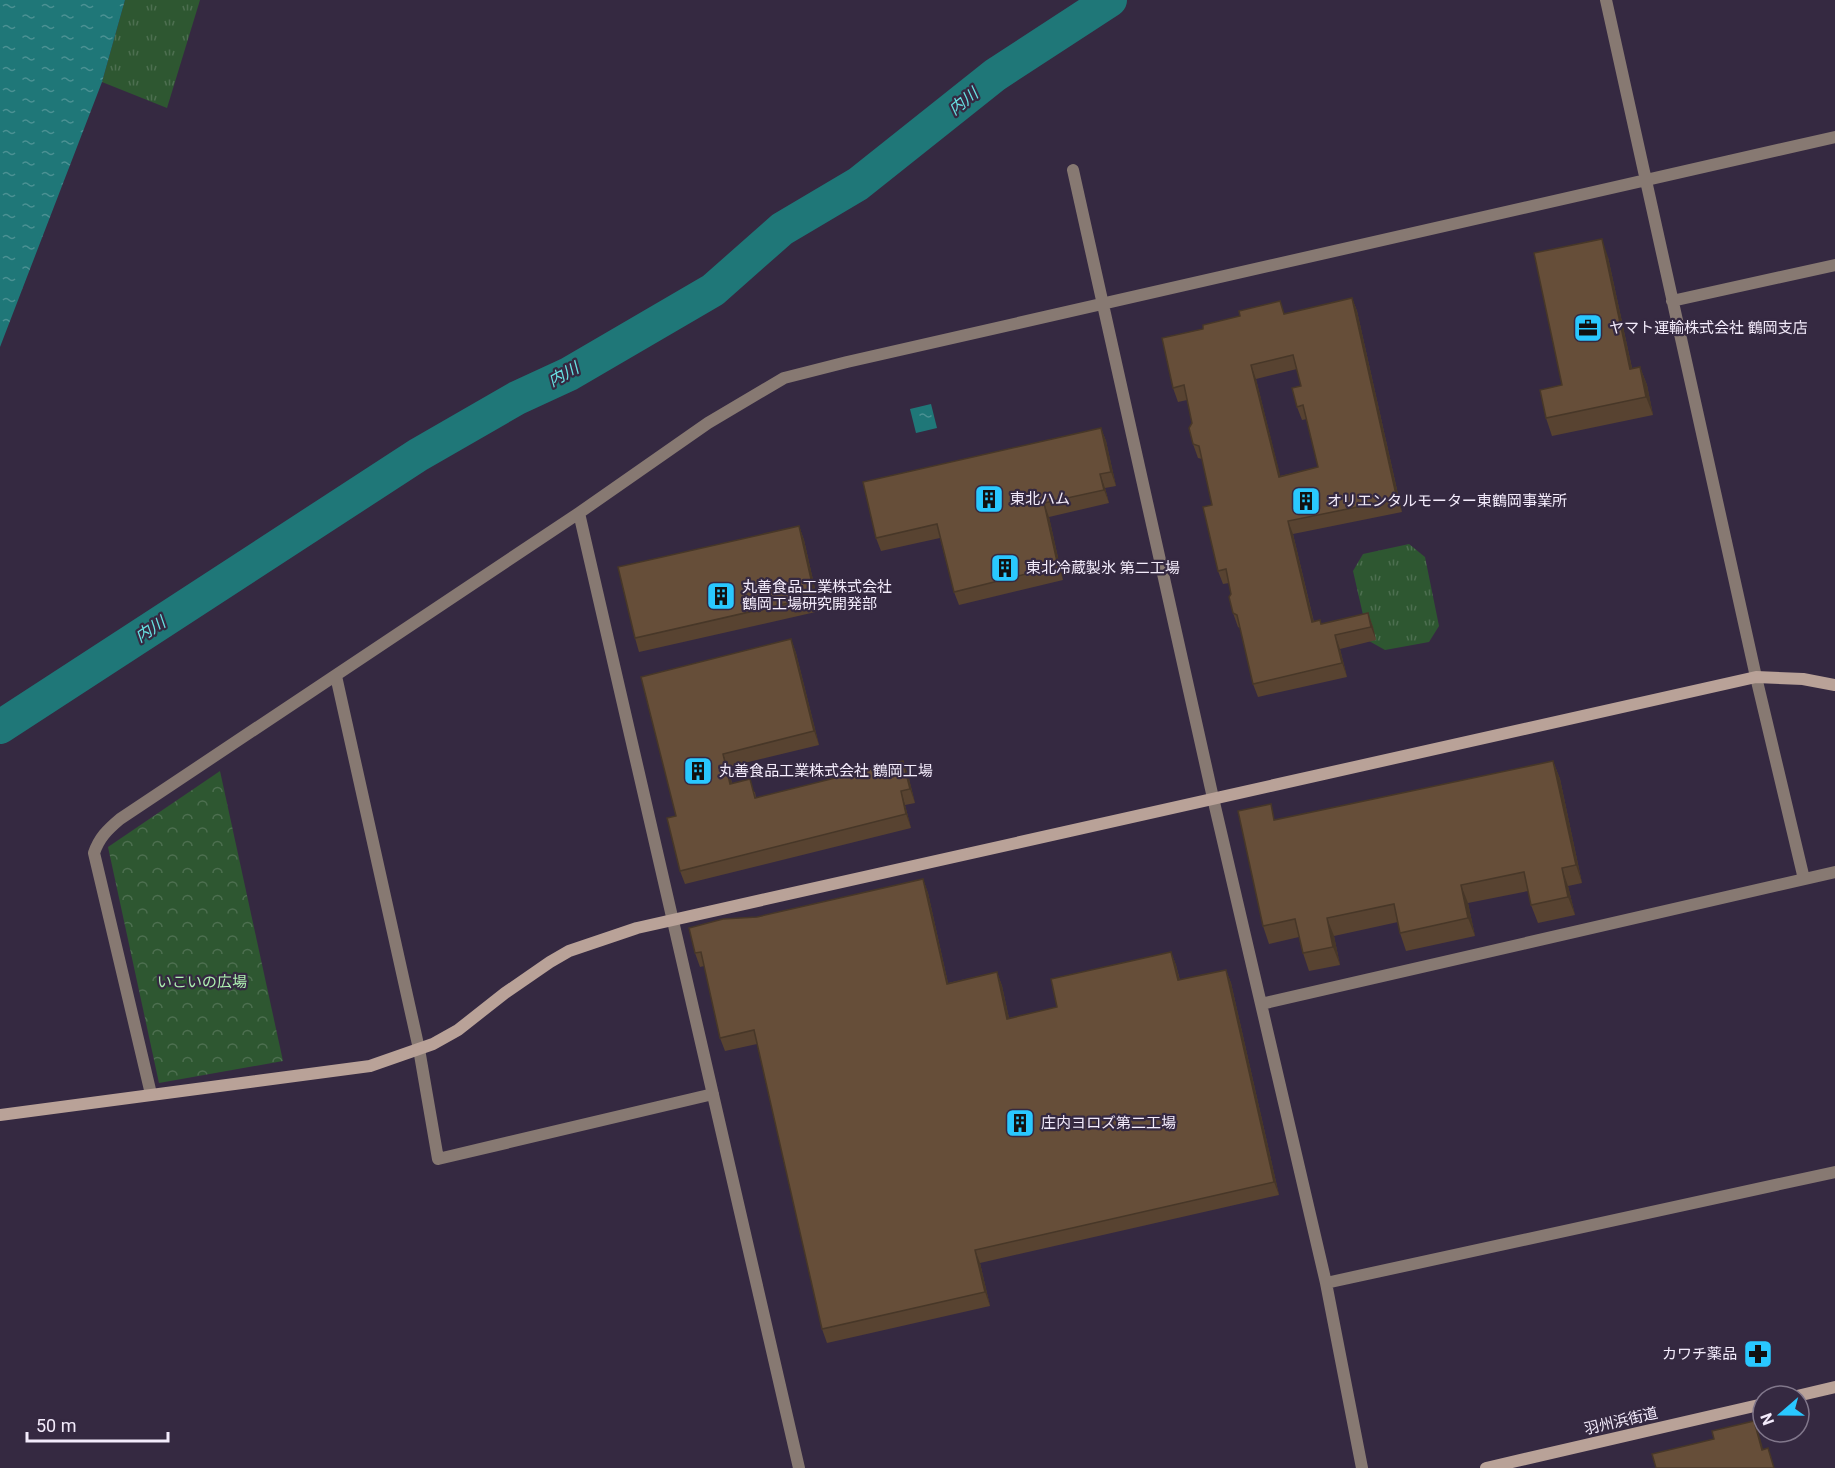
<svg xmlns="http://www.w3.org/2000/svg" width="1835" height="1468" viewBox="0 0 1835 1468" font-family="Roboto,'Noto Sans JP',sans-serif">
<style>
.grass{fill:url(#grass-tufts)}
.park{fill:url(#park-crowns)}
.water{fill:url(#water-ripples)}
.lines{fill:none;stroke-linecap:round;stroke-linejoin:round}
.river{stroke:#1f7778;stroke-width:34}
.street{stroke:#877972;stroke-width:12}
.secondary{stroke:#b9a298;stroke-width:12}
.wall{fill:#584331;fill-rule:evenodd}
.shaded-wall{fill:#473728}
.building{fill:#664e39;stroke:#473728;stroke-width:1.5;fill-rule:evenodd}
.labels{text-anchor:middle;stroke-width:4.5;stroke-linejoin:round;paint-order:stroke}
.poi-label{font-size:15px;fill:#f3ebfb;stroke:#352941;text-anchor:start}
.park-label{font-size:15px;fill:#aff2b2;stroke:#352941}
.street-label{font-size:15px;fill:#f3ebfb;stroke:#352941}
.water-label{font-size:16px;font-style:italic;fill:#68e3e4;stroke:#352941}
</style>
<defs>
<pattern id="grass-tufts" width="24" height="20" patternUnits="userSpaceOnUse" patternTransform="scale(1.5)"><rect width="24" height="20" fill="#2e5731"/><path d="M3 7l-1-3M5 7V3M7 7l1-3M15 17l-1-3M17 17v-4M19 17l1-3" fill="none" stroke="#4d6f50"/></pattern>
<pattern id="park-crowns" width="20" height="18" patternUnits="userSpaceOnUse" patternTransform="scale(1.5)"><rect width="20" height="18" fill="#2e5731"/><path d="M2 6a3 3 0 1 1 6 0M12 15a3 3 0 1 1 6 0" fill="none" stroke="#4d6f50"/></pattern>
<pattern id="water-ripples" width="26" height="14" patternUnits="userSpaceOnUse" patternTransform="scale(1.5)"><rect width="26" height="14" fill="#1f7778"/><path d="M2 4q2-2 4 0t4 0M15 11q2-2 4 0t4 0" fill="none" stroke="#4b9193"/></pattern>
</defs>
<rect width="100%" height="100%" fill="#352941"/>
<path class="grass" d="M125 0H200L167 108 102 82Z
M1409 544 1425 557 1439 626 1429 642 1385 650 1369 641 1353 571 1363 554Z"/>
<path class="park" d="M220 771 283 1061 159 1083 108 847Z"/>
<path class="water" d="M0 0H125L102 82 0 347Z
M931 404 937 428 916 433 910 409Z"/>
<g class="lines">
<path class="river" d="M0 727 418 455 517 398 569 374 713 290 782 229 858 184 995 75 1110 0"/>
<path class="street" d="M1606 0 1756 677 1804 879
M1073 170 1213 798 1326 1283 1362 1468
M1672 301 1835 265
M579 513 799 1468
M336 676 419 1049 438 1159 713 1094
M1261 1004 1835 872
M151 1094 94 853C99 838 107 830 120 819L579 513 708 423 784 378 847 362 1835 137
M1326 1283 1835 1172"/>
<path class="secondary" d="M0 1115 370 1066 433 1044 458 1030 505 993 550 962 569 951 637 928 1756 677 1803 679 1835 685
M1797 1396 1835 1387
M1486 1468 1763 1404"/>
</g>
<path class="wall" d="M1608 257 1632 368 1640 367 1647 385 1653 415 1552 436 1546 418 1562 385Z
M1352 298 1357 311 1402 512 1293 534 1314 622 1322 624 1368 613 1373 627 1376 640 1340 649 1347 677 1258 697 1253 684 1240 628 1238 627 1233 613 1231 594 1229 583 1223 584 1218 571 1212 505 1202 459 1198 458 1193 444 1192 423 1187 400 1178 402 1173 388 1203 329 1285 314ZM1297 369 1301 386 1297 407 1302 420 1307 419 1318 467 1280 476 1256 379Z
M1101 428 1106 441 1116 486 1105 488 1109 503 1049 517 1063 580 959 605 954 592 940 538 881 551 876 538Z
M799 526 804 540 820 611 639 652 635 638Z
M791 639 796 653 819 745 728 767 732 783 755 792 756 798 903 761 908 775 915 803 905 805 911 828 685 884 680 871 676 816Z
M1553 761 1560 779 1582 883 1568 886 1575 915 1538 923 1531 905 1528 891 1468 903 1475 936 1406 951 1400 933 1398 922 1334 936 1340 965 1309 971 1303 953 1299 937 1269 944 1263 926 1276 820Z
M923 879 928 893 948 983 997 972 1002 986 1009 1018 1057 1007 1171 952 1176 965 1180 980 1226 970 1231 983 1279 1195 980 1263 990 1306 827 1343 822 1329 757 1044 725 1051 720 1038 704 966 700 967 695 953 757 917Z"/>
<path class="shaded-wall" d="M1602 239 1608 257 1636 387 1630 369Z
M1352 298 1357 311 1402 512 1397 499Z
M1251 365 1256 379 1284 490 1279 477Z
M1640 367 1647 385 1653 415 1646 397Z
M1101 428 1106 441 1116 486 1111 472Z
M1100 474 1105 488 1109 503 1104 490Z
M1044 503 1049 517 1063 580 1058 566Z
M1288 521 1293 534 1317 636 1312 622Z
M799 526 804 540 820 611 815 597Z
M1368 613 1373 627 1376 640 1371 627Z
M1335 635 1340 649 1347 677 1342 663Z
M791 639 796 653 819 745 814 731Z
M723 754 728 767 735 797 730 784Z
M903 761 908 775 915 803 910 789Z
M1553 761 1560 779 1582 883 1576 865Z
M901 791 905 805 911 828 906 814Z
M1562 868 1568 886 1575 915 1568 897Z
M923 879 928 893 951 997 947 984Z
M1461 885 1468 903 1475 936 1468 918Z
M1327 918 1334 936 1340 965 1333 947Z
M1171 952 1176 965 1183 994 1178 980Z
M1226 970 1231 983 1279 1195 1274 1182Z
M997 972 1002 986 1012 1032 1007 1019Z
M975 1250 980 1263 990 1306 985 1292Z
M1754 1421 1759 1434 1767 1463 1762 1450Z"/>
<path class="building" d="M1602 239 1630 369 1640 367 1646 397 1546 418 1540 390 1562 385 1534 253Z
M1352 298 1397 499 1288 521 1312 622 1320 620 1321 624 1368 613 1371 627 1335 635 1342 663 1253 684 1237 615 1233 613 1229 597 1231 594 1226 569 1218 571 1203 507 1212 505 1199 446 1193 444 1189 428 1192 423 1184 385 1173 388 1162 338 1203 329V325L1240 316 1239 311 1280 301 1284 314ZM1293 355 1301 386 1292 388 1297 407 1303 405 1318 467 1279 477 1251 365Z
M1101 428 1111 472 1100 474 1104 490 1044 503 1058 566 954 592 937 524 876 538 863 482Z
M799 526 815 597 635 638 618 567Z
M791 639 814 731 723 754 730 784 750 779 755 798 903 761 910 789 901 791 906 814 680 871 667 818 676 816 641 677Z
M1553 761 1576 865 1562 868 1568 897 1531 905 1524 872 1461 885 1468 918 1400 933 1394 904 1327 918 1333 947 1303 953 1295 919 1263 926 1238 811 1271 804 1274 820Z
M923 879 947 984 997 972 1007 1019 1057 1007 1051 979 1171 952 1178 980 1226 970 1274 1182 975 1250 985 1292 822 1329 754 1030 720 1038 701 952 695 953 689 928 723 919 757 917Z
M1754 1421 1762 1450 1768 1448 1774 1468H1656L1652 1454 1714 1439 1712 1431Z"/>
<defs>
<g id="office-square" transform="scale(1.5)"><rect x="-9" y="-9" width="18" height="18" rx="4" fill="#29c8ff" stroke="#352941"/><path d="M-6-3h4V-5.5h4V-3h4V5H-6ZM-1-4.5V-3h2v-1.5ZM-6 0V1H6V0Z" fill="#111"/></g>
<g id="building-square" transform="scale(1.5)"><rect x="-9" y="-9" width="18" height="18" rx="4" fill="#29c8ff" stroke="#352941"/><path d="M-4-6H4V6H1V3H-1V6H-4ZM-2.5-4.3h1.7v1.8h-1.7ZM.8-4.3h1.7v1.8H.8ZM-2.5-1h1.7V.8h-1.7ZM.8-1h1.7V.8H.8Z" fill="#111"/></g>
<g id="pharmacy-square" transform="scale(1.5)"><rect x="-9" y="-9" width="18" height="18" rx="4" fill="#29c8ff" stroke="#352941"/><path d="M-2-6h4v4h4v4h-4v4h-4v-4h-4v-4h4Z" fill="#111"/></g>
</defs>
<g fill-rule="evenodd">
<use href="#office-square" x="1588" y="328"/>
<use href="#building-square" x="989" y="499"/>
<use href="#building-square" x="1306" y="501"/>
<use href="#building-square" x="1005" y="568"/>
<use href="#building-square" x="721" y="596"/>
<use href="#building-square" x="698" y="771"/>
<use href="#building-square" x="1020" y="1123"/>
<use href="#pharmacy-square" x="1758" y="1354"/>
</g>
<g class="labels">
<g class="poi-label">
<text x="1609" y="333">ヤマト運輸株式会社 鶴岡支店</text>
<text x="1010" y="504">東北ハム</text>
<text x="1327" y="506">オリエンタルモーター東鶴岡事業所</text>
<text x="1026" y="573">東北冷蔵製氷 第二工場</text>
<text x="742" y="592">丸善食品工業株式会社<tspan x="742" dy="17">鶴岡工場研究開発部</tspan></text>
<text x="719" y="776">丸善食品工業株式会社 鶴岡工場</text>
<text x="1041" y="1128">庄内ヨロズ第二工場</text>
<text x="1737" y="1359" text-anchor="end">カワチ薬品</text>
</g>
<g class="park-label">
<text x="202" y="987">いこいの広場</text>
</g>
<g class="street-label">
<text transform="translate(1621 1421) rotate(-13)" y="5">羽州浜街道</text>
</g>
<g class="water-label">
<text transform="translate(963 101) rotate(-39)" y="6">内川</text>
<text transform="translate(563 374) rotate(-29)" y="6">内川</text>
<text transform="translate(150 629) rotate(-33)" y="6">内川</text>
</g>
</g>
<g transform="translate(1781 1414) rotate(250)"><circle r="28" fill="#352941" stroke="#81778b" stroke-width="1.5"/>
<path d="M0-4.5L10 22L0 15L-10 22Z" fill="#29c8ff"/>
<text y="-9" font-size="16" font-weight="bold" text-anchor="middle" fill="#f3ebfb">N</text>
</g>
<path d="M27 1432v9h141v-9" fill="none" stroke="#f3ebfb" stroke-width="3"/>
<text x="36" y="1432" font-size="18" fill="#f3ebfb" stroke="#352941" stroke-width="4.5" paint-order="stroke">50 m</text>
</svg>
